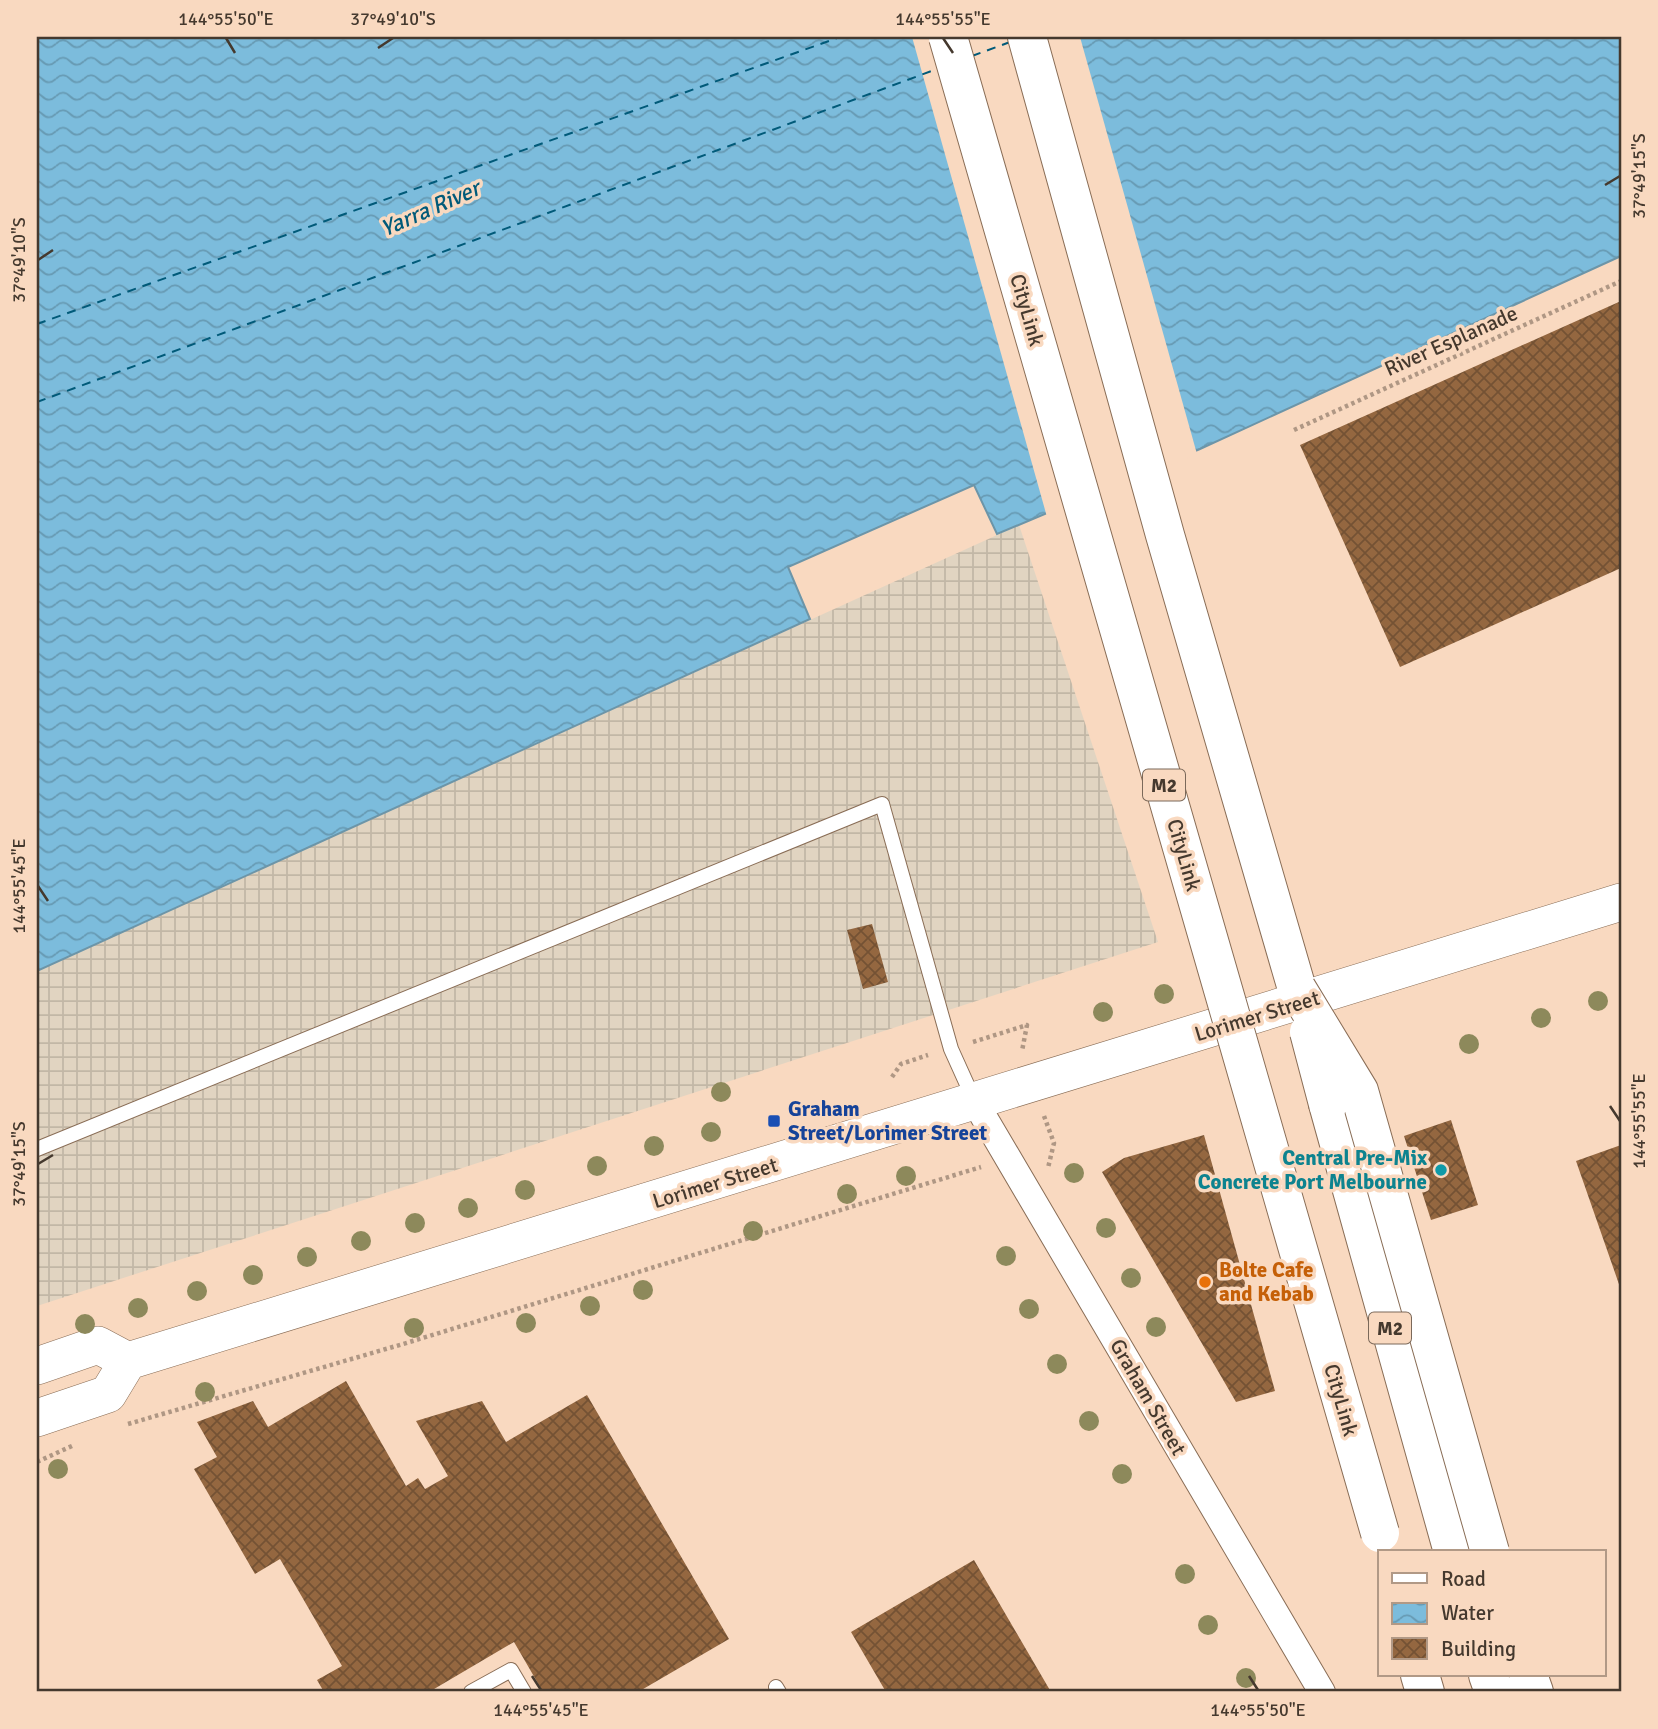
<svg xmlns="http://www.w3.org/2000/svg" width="1658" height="1729" viewBox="0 0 1658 1729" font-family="Signika,sans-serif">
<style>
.industrial{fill:url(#industrial-grid)}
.water{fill:url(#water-waves);stroke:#6c95a8;stroke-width:2}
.pier{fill:#f9d9c0}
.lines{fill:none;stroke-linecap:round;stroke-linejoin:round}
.ferry{stroke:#015a79;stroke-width:2;stroke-dasharray:9 7;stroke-linecap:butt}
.building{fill:url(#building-cross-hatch)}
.service-casing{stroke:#896d56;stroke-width:16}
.minor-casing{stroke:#896d56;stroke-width:28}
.secondary-casing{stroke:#896d56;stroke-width:38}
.motorway-casing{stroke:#896d56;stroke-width:40}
.path{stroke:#af9784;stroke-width:4.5;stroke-dasharray:3.5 3.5;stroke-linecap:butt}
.service{stroke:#fff;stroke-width:14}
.minor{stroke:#fff;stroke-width:26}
.secondary{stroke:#fff;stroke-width:37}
.motorway{stroke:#fff;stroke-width:38}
.motorway-bridge-casing{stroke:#896d56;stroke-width:40;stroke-linecap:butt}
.motorway-bridge{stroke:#fff;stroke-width:38}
.tree{fill:#8d895b}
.ticks{fill:none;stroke:#45392e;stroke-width:2.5}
.transit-dot{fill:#1a4fb4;stroke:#f9d9c0;stroke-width:2.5}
.culture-dot{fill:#0f9aa8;stroke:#f9d9c0;stroke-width:2.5}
.food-dot{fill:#e8710a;stroke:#f9d9c0;stroke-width:2.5}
.labels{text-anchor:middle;stroke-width:7;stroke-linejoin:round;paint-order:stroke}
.shield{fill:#f9d9c0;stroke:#7b695a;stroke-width:2}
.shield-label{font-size:19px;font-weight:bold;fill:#45392e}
.street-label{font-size:21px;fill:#45392e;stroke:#f9d9c0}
.transit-label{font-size:21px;font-weight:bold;fill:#164399;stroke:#f9d9c0;text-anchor:start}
.culture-label{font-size:21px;font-weight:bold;fill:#0d838f;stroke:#f9d9c0;text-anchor:end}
.food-label{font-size:21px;font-weight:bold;fill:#c56008;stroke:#f9d9c0;text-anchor:start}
.water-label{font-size:23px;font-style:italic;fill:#015a79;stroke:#f9d9c0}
.neatline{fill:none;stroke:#45392e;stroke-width:2.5}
.ticks-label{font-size:18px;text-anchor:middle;fill:#45392e}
</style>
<defs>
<pattern id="industrial-grid" width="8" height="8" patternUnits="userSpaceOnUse" patternTransform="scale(1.75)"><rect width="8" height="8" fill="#e1d4c1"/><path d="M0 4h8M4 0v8" fill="none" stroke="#c2b7a6"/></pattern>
<pattern id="water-waves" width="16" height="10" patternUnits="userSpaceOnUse" patternTransform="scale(1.75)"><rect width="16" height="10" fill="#7cbcdc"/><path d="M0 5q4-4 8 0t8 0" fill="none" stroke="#679ab3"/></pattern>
<pattern id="building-cross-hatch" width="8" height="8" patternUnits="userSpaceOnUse" patternTransform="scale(1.75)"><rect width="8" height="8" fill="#946740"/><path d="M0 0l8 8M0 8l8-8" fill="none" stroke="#745234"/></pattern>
</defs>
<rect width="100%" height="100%" fill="#f9d9c0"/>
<path class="industrial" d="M1019 525 1158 942 37 1306V971Z"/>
<path class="water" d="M37 37H1621V256L1200 449 997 534 974 485 788 567 810 619 37 971Z"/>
<path class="pier" d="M912 37H1080L1197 454 1047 517Z"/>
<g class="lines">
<path class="ferry" d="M972 56 1010 42
M37 324 840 37
M37 402 937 69"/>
</g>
<path class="building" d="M1621 301V568L1400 667 1300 445Z
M872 924 888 982 863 989 847 930Z
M1451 1120 1478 1205 1431 1220 1404 1136Z
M1204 1135 1275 1391 1236 1402 1102 1172 1124 1158Z
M1621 1145V1290L1576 1161Z
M346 1381 406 1486 418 1478 425 1489 448 1476 416 1421 482 1401 506 1442 587 1395 729 1639 638 1692H543L514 1642 429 1692H324L317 1680 342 1666 280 1559 255 1574 194 1469 217 1457 197 1422 253 1401 268 1427Z
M974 1560 1051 1692H886L851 1632Z"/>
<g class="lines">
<g class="service-casing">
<path id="service" d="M37 1149 882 804 951 1049 974 1100
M776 1687 779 1692
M471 1692 511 1670 524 1692"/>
</g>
<g class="minor-casing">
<path id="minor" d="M975 1102 1322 1692"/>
</g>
<g class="secondary-casing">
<path id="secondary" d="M37 1366 98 1345 128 1361
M37 1418 108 1394 128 1361 1621 902"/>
</g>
<g class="motorway-casing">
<path id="motorway" d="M1027 37 1165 535 1297 989
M1328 1104 1453 1552
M1420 1675 1425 1692
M1488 1675 1494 1692
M1528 1675 1534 1692"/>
</g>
<path class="path" d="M1294 430 1621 281
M973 1042 1027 1025 1022 1051
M892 1077 901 1064 928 1055
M1044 1116 1054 1143 1048 1168
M128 1424 403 1344 981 1167
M37 1462 74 1445"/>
<use href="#service" class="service"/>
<use href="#minor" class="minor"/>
<use href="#secondary" class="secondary"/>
<use href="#motorway" class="motorway"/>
<g class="motorway-bridge-casing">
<path id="motorway-bridge" d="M948 37 1380 1533
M1297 989 1359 1091 1490 1552
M1309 1032 1328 1104"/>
</g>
<use href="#motorway-bridge" class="motorway-bridge"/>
</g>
<g class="tree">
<circle cx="1164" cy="994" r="10"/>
<circle cx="1598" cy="1001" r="10"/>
<circle cx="1103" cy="1012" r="10"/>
<circle cx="1541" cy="1018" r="10"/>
<circle cx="1469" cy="1044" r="10"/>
<circle cx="721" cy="1092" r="10"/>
<circle cx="711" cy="1132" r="10"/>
<circle cx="654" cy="1146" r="10"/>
<circle cx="597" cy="1166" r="10"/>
<circle cx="1074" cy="1173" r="10"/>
<circle cx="906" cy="1176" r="10"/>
<circle cx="525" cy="1190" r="10"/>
<circle cx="847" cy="1194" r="10"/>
<circle cx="468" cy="1208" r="10"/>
<circle cx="415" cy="1223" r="10"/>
<circle cx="1106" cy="1228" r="10"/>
<circle cx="753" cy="1231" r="10"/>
<circle cx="361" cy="1241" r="10"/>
<circle cx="1006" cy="1256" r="10"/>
<circle cx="307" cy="1257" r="10"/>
<circle cx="253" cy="1275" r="10"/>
<circle cx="1131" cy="1278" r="10"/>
<circle cx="643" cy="1290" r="10"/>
<circle cx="197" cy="1291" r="10"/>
<circle cx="590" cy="1306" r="10"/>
<circle cx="138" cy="1308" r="10"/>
<circle cx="1029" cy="1309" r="10"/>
<circle cx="526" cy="1323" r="10"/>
<circle cx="85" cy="1324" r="10"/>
<circle cx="1156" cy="1327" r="10"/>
<circle cx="414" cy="1328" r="10"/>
<circle cx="1057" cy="1364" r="10"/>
<circle cx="205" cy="1392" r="10"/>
<circle cx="1089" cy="1421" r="10"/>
<circle cx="58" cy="1469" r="10"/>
<circle cx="1122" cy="1474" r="10"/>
<circle cx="1185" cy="1574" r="10"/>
<circle cx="1208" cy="1625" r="10"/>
<circle cx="1246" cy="1678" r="10"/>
</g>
<path class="ticks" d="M226 38 235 53M943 38 953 53M378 48 393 38M1605 185 1620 176M38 260 53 250M38 886 48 901M1610 1106 1620 1121M38 1164 53 1155M532 1676 541 1690M1249 1676 1258 1690"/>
<rect class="transit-dot" x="767" y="1114" width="14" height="14" rx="3.5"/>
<circle class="culture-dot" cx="1441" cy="1170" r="7"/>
<circle class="food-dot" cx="1205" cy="1282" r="7"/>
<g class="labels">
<g class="shield">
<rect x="1143" y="769.5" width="42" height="31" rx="5"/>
<rect x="1369" y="1312.5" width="42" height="31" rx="5"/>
</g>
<g class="shield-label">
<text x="1164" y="792">M2</text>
<text x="1390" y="1335">M2</text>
</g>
<g class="street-label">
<text transform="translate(1027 310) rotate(74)" y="7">CityLink</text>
<text transform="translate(1451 341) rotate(-24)" y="7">River Esplanade</text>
<text transform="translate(1184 855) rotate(74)" y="7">CityLink</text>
<text transform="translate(1257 1016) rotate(-17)" y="7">Lorimer Street</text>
<text transform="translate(715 1183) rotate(-17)" y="7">Lorimer Street</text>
<text transform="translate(1148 1397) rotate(60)" y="7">Graham Street</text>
<text transform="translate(1341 1400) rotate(74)" y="7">CityLink</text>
</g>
<g class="transit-label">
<text x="788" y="1116">Graham<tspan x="788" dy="24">Street/Lorimer Street</tspan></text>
</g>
<g class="culture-label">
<text x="1427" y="1165">Central Pre-Mix<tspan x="1427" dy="24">Concrete Port Melbourne</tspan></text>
</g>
<g class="food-label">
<text x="1219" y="1277">Bolte Cafe<tspan x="1219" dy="24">and Kebab</tspan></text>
</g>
<g class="water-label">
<text transform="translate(430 208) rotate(-24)" y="8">Yarra River</text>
</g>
</g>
<rect width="1658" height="1729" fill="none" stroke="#f9d9c0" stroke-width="77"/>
<rect x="1378" y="1550" width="228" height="126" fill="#f9d9c0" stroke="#b19986" stroke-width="2"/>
<rect x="1392" y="1573" width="35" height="10" fill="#ffffff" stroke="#b19986" stroke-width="2"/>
<text x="1441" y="1586" font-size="21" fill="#45392e">Road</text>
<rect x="1392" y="1603" width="35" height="21" fill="url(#water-waves)" stroke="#b19986" stroke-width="2"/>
<text x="1441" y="1620" font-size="21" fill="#45392e">Water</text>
<rect x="1392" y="1638" width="35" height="21" fill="url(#building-cross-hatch)" stroke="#b19986" stroke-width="2"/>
<text x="1441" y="1656" font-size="21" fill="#45392e">Building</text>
<rect x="38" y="38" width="1582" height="1652" class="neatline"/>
<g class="ticks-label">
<text x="226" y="25">144°55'50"E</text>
<text x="393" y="25">37°49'10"S</text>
<text x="943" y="25">144°55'55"E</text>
<text transform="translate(1639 176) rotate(-90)" y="6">37°49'15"S</text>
<text transform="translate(19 260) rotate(-90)" y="6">37°49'10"S</text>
<text transform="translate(19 886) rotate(-90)" y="6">144°55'45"E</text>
<text transform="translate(1639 1121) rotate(-90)" y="6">144°55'55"E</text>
<text transform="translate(19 1164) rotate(-90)" y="6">37°49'15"S</text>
<text x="541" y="1716">144°55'45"E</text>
<text x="1258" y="1716">144°55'50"E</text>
</g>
</svg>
